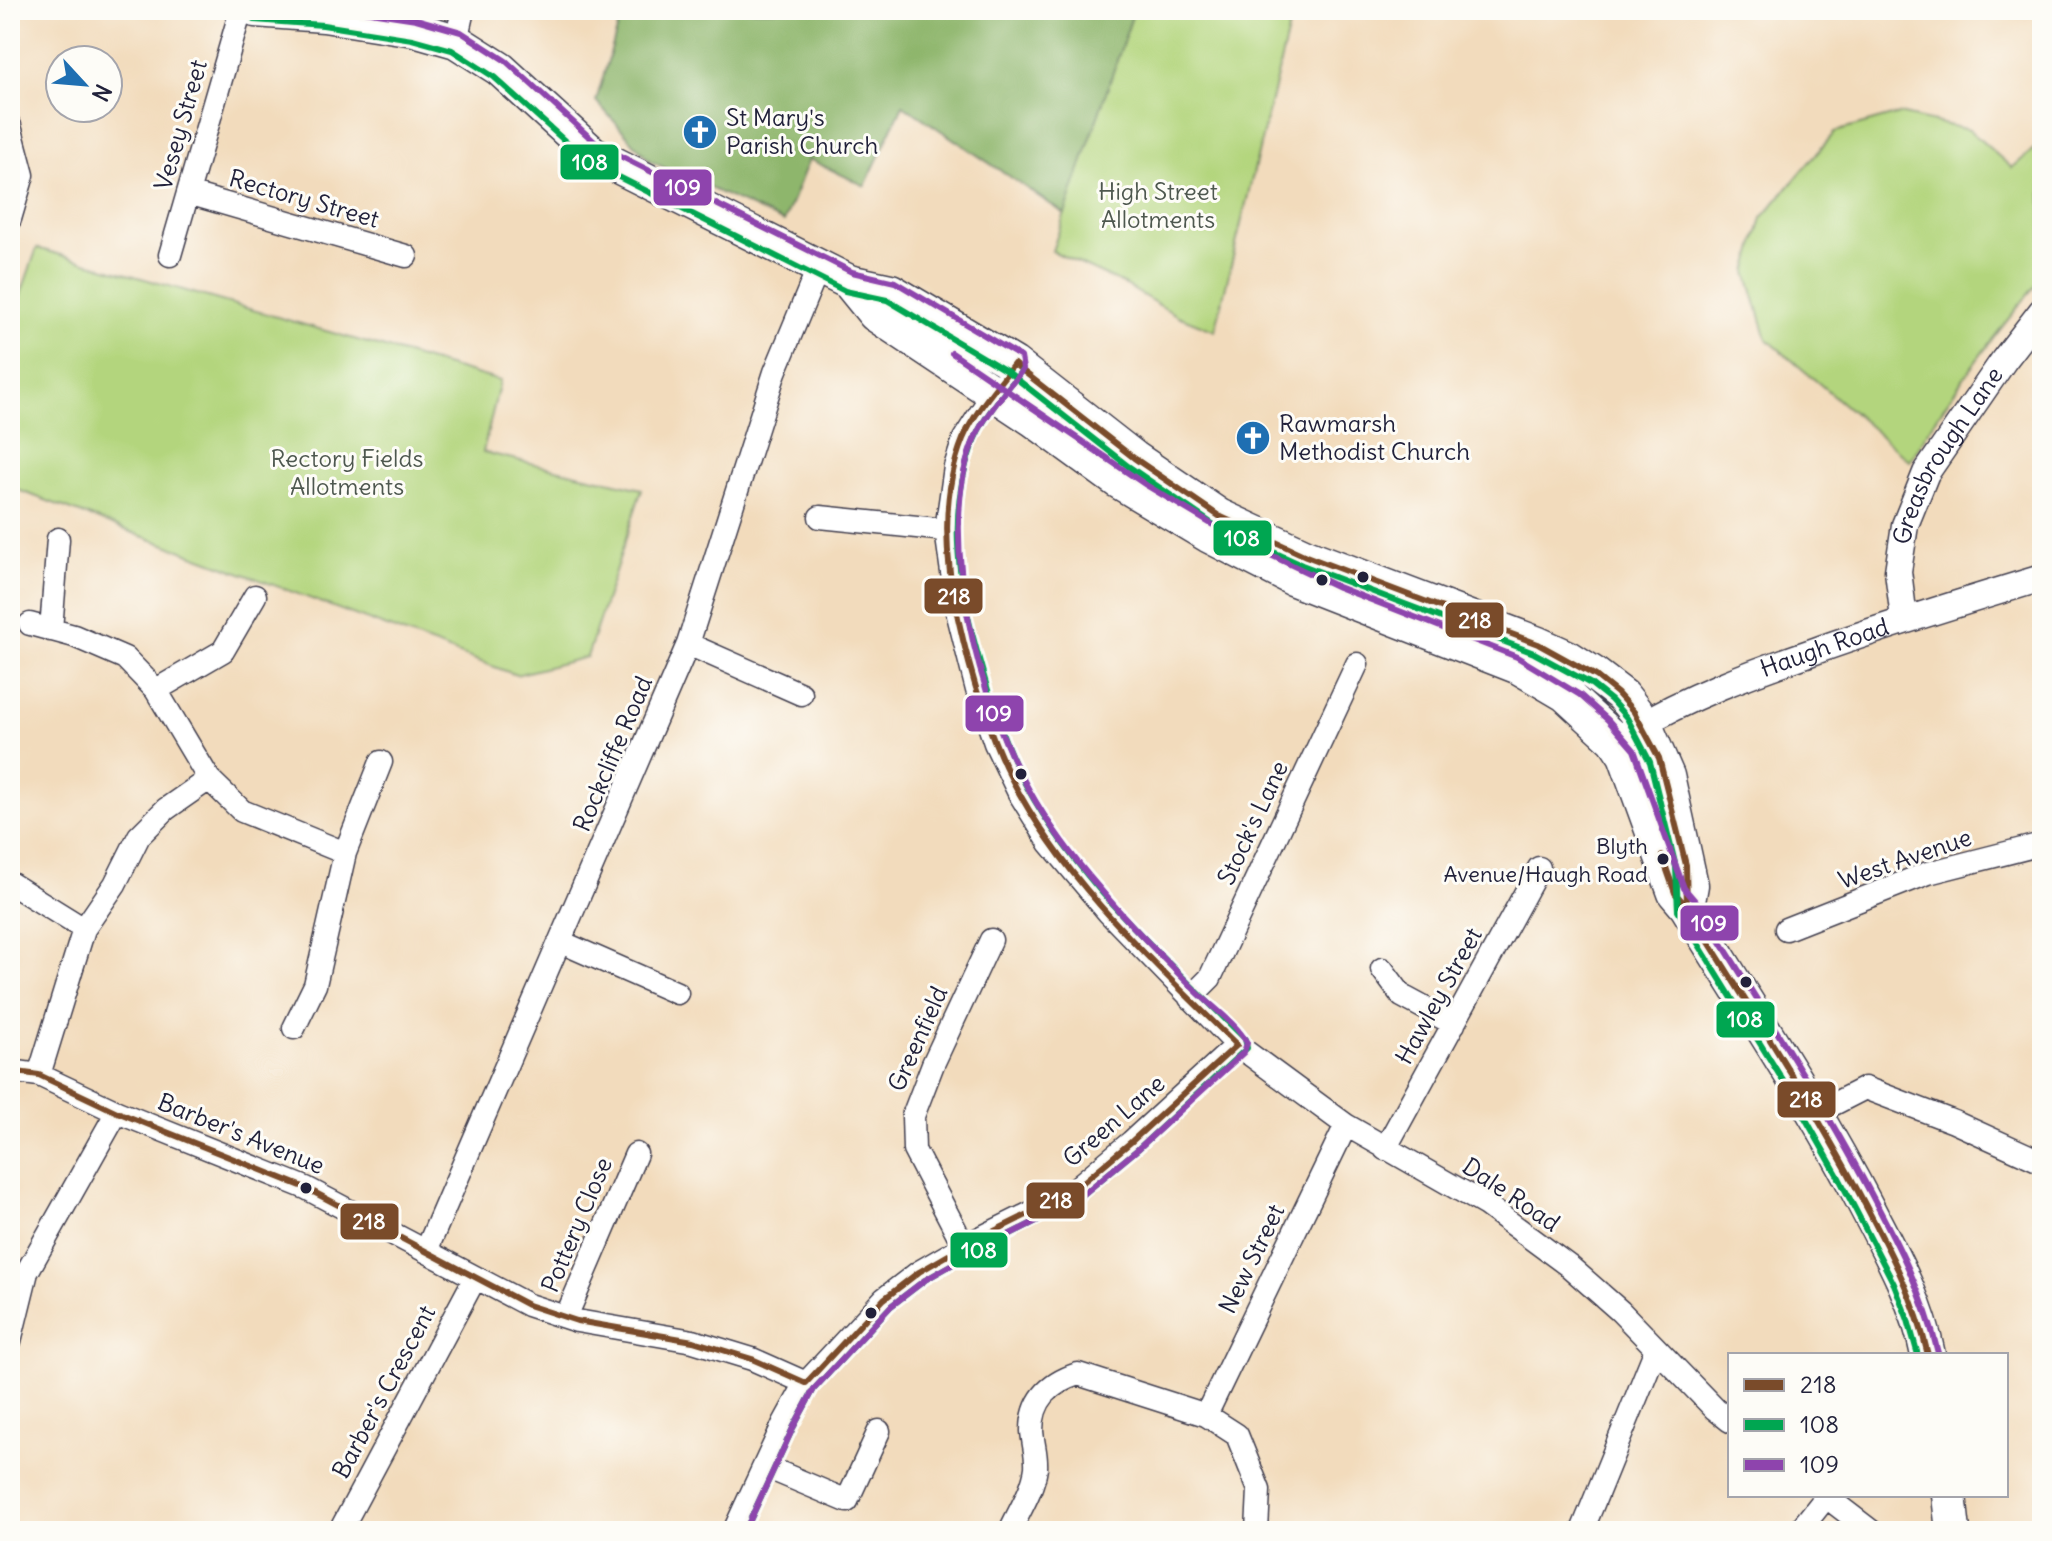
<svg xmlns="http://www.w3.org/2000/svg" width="2052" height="1541" viewBox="0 0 2052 1541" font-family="Delius,sans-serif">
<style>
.green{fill:#b3d57d;stroke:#6a7c5c;stroke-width:2}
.forest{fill:#8eb66c;stroke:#586c54;stroke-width:2}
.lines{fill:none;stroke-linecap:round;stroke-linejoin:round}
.minor-casing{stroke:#413e4e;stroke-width:25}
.tertiary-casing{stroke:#413e4e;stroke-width:29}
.primary-casing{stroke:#413e4e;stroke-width:37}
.minor{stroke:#fff;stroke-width:22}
.tertiary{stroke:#fff;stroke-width:26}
.primary{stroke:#fff;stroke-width:34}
.bus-1-casing{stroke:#fdfcf7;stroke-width:12}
.bus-2-casing{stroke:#fdfcf7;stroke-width:12}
.bus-3-casing{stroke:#fdfcf7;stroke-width:12}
.bus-1{stroke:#7a4b2a;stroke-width:6}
.bus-2{stroke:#00a651;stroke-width:6}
.bus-3{stroke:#8e44ad;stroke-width:6}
.bus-dot{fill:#22223b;stroke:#fdfcf7;stroke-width:3}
.labels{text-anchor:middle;stroke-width:6;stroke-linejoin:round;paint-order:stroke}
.bus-label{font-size:22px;fill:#22223b;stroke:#fdfcf7;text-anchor:end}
.poi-label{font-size:24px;fill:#22223b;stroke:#fdfcf7;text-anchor:start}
.street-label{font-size:24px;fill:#22223b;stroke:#fdfcf7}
.park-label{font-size:24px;fill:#4e584f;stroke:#fdfcf7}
.line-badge{stroke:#fdfcf7;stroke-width:3}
.badge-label{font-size:22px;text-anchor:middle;font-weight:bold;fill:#fff}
</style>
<rect width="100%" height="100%" fill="#fdfcf7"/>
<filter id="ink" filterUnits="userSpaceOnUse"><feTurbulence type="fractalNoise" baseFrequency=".0125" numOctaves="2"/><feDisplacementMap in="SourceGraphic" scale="16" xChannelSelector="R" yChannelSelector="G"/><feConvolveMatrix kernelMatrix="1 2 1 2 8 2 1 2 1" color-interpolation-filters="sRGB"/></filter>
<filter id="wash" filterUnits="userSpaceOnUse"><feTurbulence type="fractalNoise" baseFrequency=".006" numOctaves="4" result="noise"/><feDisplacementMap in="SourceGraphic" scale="32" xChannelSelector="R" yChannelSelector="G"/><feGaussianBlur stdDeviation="1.8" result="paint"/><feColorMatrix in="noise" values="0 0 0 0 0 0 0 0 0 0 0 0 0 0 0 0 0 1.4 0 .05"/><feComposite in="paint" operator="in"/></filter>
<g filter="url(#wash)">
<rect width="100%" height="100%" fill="#f2dbbc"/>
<path class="green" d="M1134 10H1293L1215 331 1178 316 1125 285 1052 251Z
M1899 114 1969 130 2012 168 2042 142V278C1993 336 1948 395 1910 461L1767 339 1747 272 1762 218 1835 132Z
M37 248 500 381 483 452 642 489 587 657 516 675 10 487V325Z"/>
<path class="forest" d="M623 10H1134L1065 214 903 105 865 186 809 159 784 222 650 161 596 101Z"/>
</g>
<g filter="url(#ink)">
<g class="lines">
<g class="minor-casing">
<path id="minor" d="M456 41 463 10
M10 126 23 175 10 219
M188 193 406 256
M170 255 241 10
M999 384 964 439 955 467 946 530 958 615 977 690 995 743 1019 793 1050 843 1108 912 1237 1045 1346 1125 1486 1205 1570 1267 1620 1311 1715 1409 1730 1421
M820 517 946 530
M30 624 74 636 125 658 156 690 209 779 242 811 345 853
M51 630 58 539
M688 644 801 694
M156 690 223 651 255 596
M10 883 84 929
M1786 929 1928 873 2042 844
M561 942 677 993
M1382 969 1402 996 1454 1024
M1190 998 1210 978 1357 664
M294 1028 315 985 345 853 381 762
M10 1071 39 1075 117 1112 306 1188 528 1305 577 1321 693 1341 752 1359 806 1383
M39 1075 84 929 115 884 139 836 166 809 209 779
M1816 1113 1865 1088 1954 1122 2042 1162
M1385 1149 1539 868
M964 1246 914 1150 913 1116 933 1064 991 940
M426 1251 688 644 775 372 819 266
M566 1317 636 1154
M10 1341 27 1272 117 1112
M1206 1415 1346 1125
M764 1466 847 1501 879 1431
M1824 1495 1871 1531
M10 1530 11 1531
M340 1531 475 1278
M734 1531 784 1423 806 1383 884 1299 919 1272 964 1246 1069 1194 1131 1142 1237 1045
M1010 1531C1019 1511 1033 1490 1036 1468 1037 1455 1033 1444 1032 1431 1032 1399 1050 1383 1078 1374L1206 1415 1237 1435 1259 1490 1257 1531
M1582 1531 1656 1349
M1799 1531 1826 1497"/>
</g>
<g class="tertiary-casing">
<g id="tertiary">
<path id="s1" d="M1904 619 1898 571 1905 525 1926 473 2004 360 2042 311"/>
<path id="s2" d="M1630 731C1689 696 1751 673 1815 651 1890 624 1966 601 2042 578"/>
</g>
</g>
<g class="primary-casing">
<path id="primary" d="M255 10 324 15 414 29 456 41 500 69 592 153 849 282 891 291 1014 364 1134 458 1219 516 1306 556 1538 644 1569 658 1594 674 1623 696 1644 723 1667 776 1691 885 1687 907
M849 282 875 314 1033 419 1118 481 1208 535 1294 579 1519 667 1565 694 1615 740 1625 755 1675 893 1687 907C1749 1008 1814 1105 1868 1210 1892 1256 1918 1303 1928 1355
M1949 1495 1953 1531"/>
</g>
<use href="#minor" class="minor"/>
<use href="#tertiary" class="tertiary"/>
<use href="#primary" class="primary"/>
<g class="bus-1-casing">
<path id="bus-1" d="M1662 856 1675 893 1687 907C1746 1002 1807 1095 1859 1193 1887 1246 1915 1297 1928 1355
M10 1071 39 1075 117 1112 306 1188 528 1305 577 1321 693 1341 752 1359 806 1383 884 1299 919 1272 964 1246 1069 1194 1131 1142 1237 1045C1155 964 1065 883 1011 778 986 729 970 672 958 618 945 560 940 496 963 439 975 411 996 388 1014 364L1134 458 1219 516 1306 556 1538 644 1596 676 1617 693 1634 712 1659 758 1686 865 1687 907"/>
</g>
<g class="bus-2-casing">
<path id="bus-2" d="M254 20 323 25 412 39 452 50 494 77 587 161 845 291 887 300 1008 372 1128 466 1214 525 1302 565 1534 653 1591 684 1611 700 1627 718 1650 762 1676 867 1678 911 1795 1100 1838 1176 1894 1284 1908 1320 1918 1355
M745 1531 793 1428 814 1389 891 1306 925 1280 969 1255 1074 1202 1138 1149 1247 1048 1245 1039C1163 956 1070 876 1018 770 998 728 985 682 973 637 957 575 949 507 972 446 982 417 1004 394 1022 370"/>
</g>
<g class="bus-3-casing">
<path id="bus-3" d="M357 10 416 19 461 32 506 61 598 145 852 272 895 282 1021 357 1023 369C1005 393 983 416 972 445 936 539 980 705 1029 790 1049 826 1073 858 1100 889 1130 925 1163 958 1196 991 1212 1007 1236 1023 1247 1043L1244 1052 1138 1149 1074 1202 969 1255 925 1280 891 1306 814 1389 793 1428 745 1531
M952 353 1146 485 1233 537 1338 587 1517 657 1580 695 1608 720 1634 750 1684 888 1696 902C1755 997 1816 1091 1869 1190 1897 1243 1924 1294 1938 1353"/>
</g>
<use href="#bus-1" class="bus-1"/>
<use href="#bus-2" class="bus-2"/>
<use href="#bus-3" class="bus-3"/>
</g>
</g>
<defs>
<g id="church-disc" transform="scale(1.8)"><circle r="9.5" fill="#1f6fb2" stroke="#fdfcf7"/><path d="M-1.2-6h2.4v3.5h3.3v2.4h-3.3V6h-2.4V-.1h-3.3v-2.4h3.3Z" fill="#fff"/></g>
</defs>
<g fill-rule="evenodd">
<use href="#church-disc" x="700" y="132"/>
<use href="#church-disc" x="1253" y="438"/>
</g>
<g class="bus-dot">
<circle cx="1363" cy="577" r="7"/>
<circle cx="1322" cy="580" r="7"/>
<circle cx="1021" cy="774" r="7"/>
<circle cx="1663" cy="859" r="7"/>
<circle cx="1746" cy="982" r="7"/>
<circle cx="306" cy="1188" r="7"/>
<circle cx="871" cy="1313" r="7"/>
</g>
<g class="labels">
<g class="bus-label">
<text x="1648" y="854">Blyth<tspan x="1648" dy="28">Avenue/Haugh Road</tspan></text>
</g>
<g class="poi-label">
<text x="726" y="126">St Mary's<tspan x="726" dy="28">Parish Church</tspan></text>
<text x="1279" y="432">Rawmarsh<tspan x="1279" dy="28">Methodist Church</tspan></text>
</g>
<g class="street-label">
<text transform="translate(181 125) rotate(-74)" y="8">Vesey Street</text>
<text transform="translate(304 199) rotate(16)" y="8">Rectory Street</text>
<text dy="8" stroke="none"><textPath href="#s1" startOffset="176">Greasbrough Lane</textPath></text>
<text dy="8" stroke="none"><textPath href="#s2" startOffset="212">Haugh Road</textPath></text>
<text transform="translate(613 754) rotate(-67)" y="8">Rockcliffe Road</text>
<text transform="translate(1253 823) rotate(-65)" y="8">Stock's Lane</text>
<text transform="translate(1905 859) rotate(-19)" y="8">West Avenue</text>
<text transform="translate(1439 996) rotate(-61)" y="8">Hawley Street</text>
<text transform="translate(918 1039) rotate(-66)" y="8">Greenfield</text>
<text transform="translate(1114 1121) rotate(-41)" y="8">Green Lane</text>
<text transform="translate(241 1134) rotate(22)" y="8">Barber's Avenue</text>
<text transform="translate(1511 1195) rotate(34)" y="8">Dale Road</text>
<text transform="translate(577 1225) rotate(-67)" y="8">Pottery Close</text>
<text transform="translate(1252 1259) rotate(-64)" y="8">New Street</text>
<text transform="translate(384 1392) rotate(-62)" y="8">Barber's Crescent</text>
</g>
<g class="park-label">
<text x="1158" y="200">High Street<tspan x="1158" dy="28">Allotments</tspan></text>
<text x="347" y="467">Rectory Fields<tspan x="347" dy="28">Allotments</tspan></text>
</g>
</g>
<g class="line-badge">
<rect x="559" y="143" width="61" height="38" rx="8" fill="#00a651"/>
<rect x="652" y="168" width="61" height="39" rx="8" fill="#8e44ad"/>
<rect x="1212" y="519" width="61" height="38" rx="8" fill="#00a651"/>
<rect x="923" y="577" width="61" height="38" rx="8" fill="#7a4b2a"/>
<rect x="1444" y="601" width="61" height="38" rx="8" fill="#7a4b2a"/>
<rect x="964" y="694" width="61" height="39" rx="8" fill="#8e44ad"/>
<rect x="1679" y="904" width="61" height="38" rx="8" fill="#8e44ad"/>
<rect x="1715" y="1000" width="61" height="39" rx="8" fill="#00a651"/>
<rect x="1776" y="1080" width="61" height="39" rx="8" fill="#7a4b2a"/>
<rect x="1025" y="1181" width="61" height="39" rx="8" fill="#7a4b2a"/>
<rect x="339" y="1202" width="61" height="39" rx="8" fill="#7a4b2a"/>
<rect x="949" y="1231" width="60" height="38" rx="8" fill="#00a651"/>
</g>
<g class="badge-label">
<text x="590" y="170">108</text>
<text x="683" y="195">109</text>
<text x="1242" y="546">108</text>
<text x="954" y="604">218</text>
<text x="1475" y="628">218</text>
<text x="994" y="721">109</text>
<text x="1709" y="931">109</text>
<text x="1745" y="1027">108</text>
<text x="1806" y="1107">218</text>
<text x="1056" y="1208">218</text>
<text x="369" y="1229">218</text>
<text x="979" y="1258">108</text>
</g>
<rect width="2052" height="1541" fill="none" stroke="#fdfcf7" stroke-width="40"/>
<rect x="1728" y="1353" width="280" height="144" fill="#fdfcf7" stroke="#a5a5ac" stroke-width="2"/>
<rect x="1744" y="1379" width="40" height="12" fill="#7a4b2a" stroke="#a5a5ac" stroke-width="2"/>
<text x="1800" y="1393" font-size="24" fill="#22223b">218</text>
<rect x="1744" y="1419" width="40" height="12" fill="#00a651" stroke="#a5a5ac" stroke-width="2"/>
<text x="1800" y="1433" font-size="24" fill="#22223b">108</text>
<rect x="1744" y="1459" width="40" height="12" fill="#8e44ad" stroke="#a5a5ac" stroke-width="2"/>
<text x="1800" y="1473" font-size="24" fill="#22223b">109</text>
<g transform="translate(84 84) rotate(116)"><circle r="38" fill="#fdfcf7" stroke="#a5a5ac" stroke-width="2"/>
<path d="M0-6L14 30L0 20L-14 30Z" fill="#1f6fb2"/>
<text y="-12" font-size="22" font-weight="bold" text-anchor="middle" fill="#22223b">N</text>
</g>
</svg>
